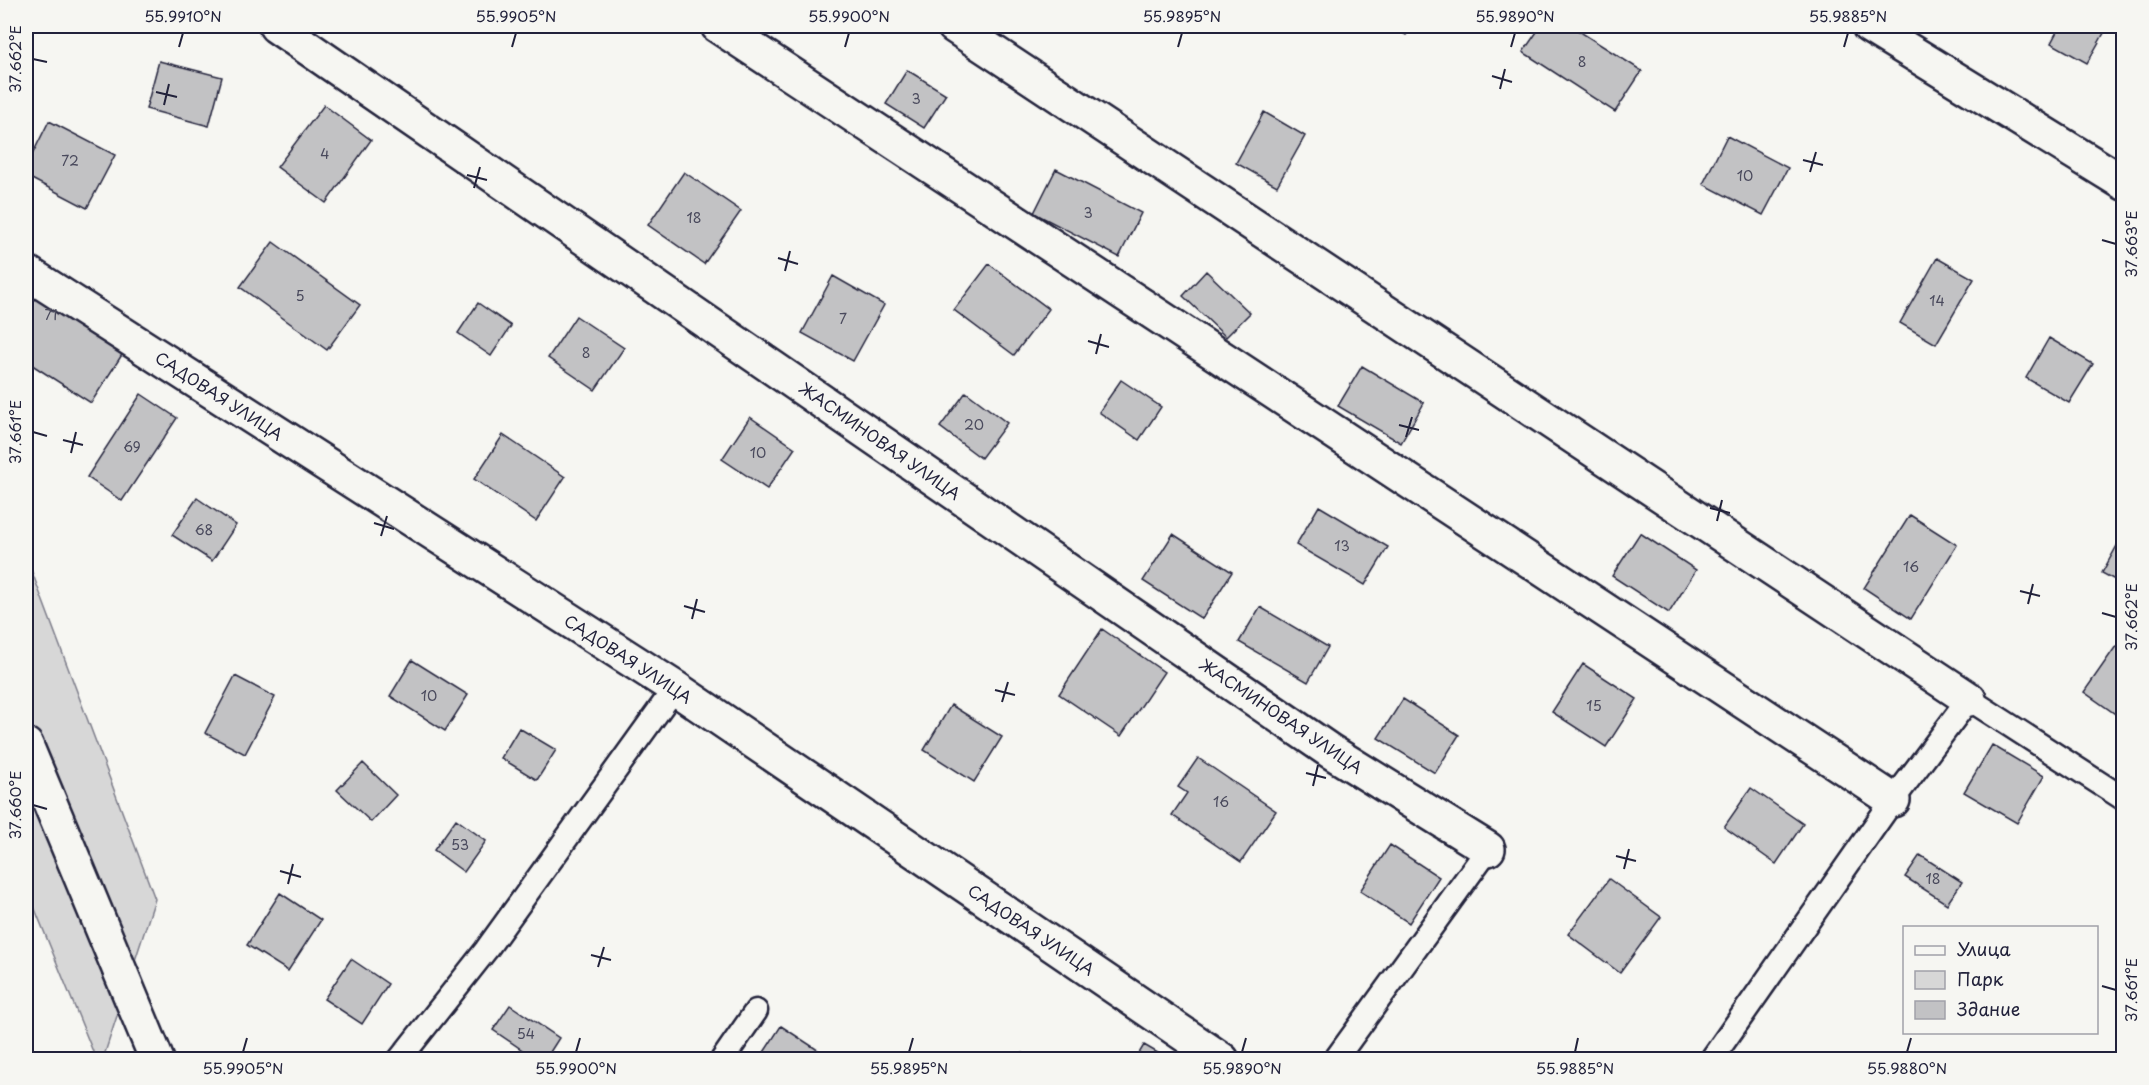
<svg xmlns="http://www.w3.org/2000/svg" width="2149" height="1085" viewBox="0 0 2149 1085" font-family="'Playpen Sans',sans-serif">
<style>
.green{fill:#d7d7d7;stroke:#7c7c89;stroke-width:1.5}
.building{fill:#c2c2c4;stroke:#22223b;stroke-width:1.5}
.lines{fill:none;stroke-linecap:round;stroke-linejoin:round}
.lane-casing{stroke:#22223b;stroke-width:27}
.street-casing{stroke:#22223b;stroke-width:38}
.lane{stroke:#f6f6f2;stroke-width:22}
.street{stroke:#f6f6f2;stroke-width:33}
.ticks{fill:none;stroke:#22223b;stroke-width:2}
.labels{text-anchor:middle;stroke-width:6;stroke-linejoin:round;paint-order:stroke}
.number-label{font-size:14px;fill:#4a4a5d}
.street-label{font-size:16px;fill:#22223b;stroke:#f6f6f2}
.neatline{fill:none;stroke:#22223b;stroke-width:2}
.ticks-label{font-size:15px;text-anchor:middle;fill:#22223b}
</style>
<rect width="100%" height="100%" fill="#f6f6f2"/>
<filter id="ink" filterUnits="userSpaceOnUse"><feTurbulence type="fractalNoise" baseFrequency=".0167" numOctaves="2"/><feDisplacementMap in="SourceGraphic" scale="12" xChannelSelector="R" yChannelSelector="G"/><feConvolveMatrix kernelMatrix="1 2 1 2 8 2 1 2 1" color-interpolation-filters="sRGB"/></filter>
<g filter="url(#ink)">
<path class="green" d="M26 556 155 899 103 1059H96L26 887Z"/>
<path class="building" d="M1391 26H1413L1406 35Z
M1541 26H1571L1642 71 1615 112 1523 52Z
M2060 26H2108L2087 63 2051 43Z
M159 61 222 77 209 126 146 109Z
M907 70 946 94 924 128 886 104Z
M324 105 371 140 326 203 277 167Z
M1264 112 1305 136 1277 186 1236 163Z
M49 121 115 155 87 208 26 176V167Z
M1727 136 1788 168 1763 215 1703 184Z
M1056 169 1141 213 1119 257 1034 213Z
M684 172 741 211 704 264 648 225Z
M273 242 360 305 327 350 240 287Z
M1937 258 1974 279 1936 344 1900 323Z
M989 264 1049 309 1014 355 954 310Z
M1206 271 1250 313 1226 337 1183 296Z
M833 276 884 305 853 361 802 333Z
M26 283 127 347 91 403 26 361Z
M478 303 511 326 491 356 458 333Z
M576 316 624 348 595 390 548 358Z
M2049 338 2093 364 2069 403 2026 378Z
M1362 366 1424 403 1401 443 1338 406Z
M1121 380 1161 407 1139 440 1099 412Z
M966 392 1007 423 981 458 940 427Z
M141 394 177 418 122 501 87 477Z
M750 417 795 448 767 489 722 459Z
M503 435 565 477 536 521 474 479Z
M197 498 236 525 212 561 172 535Z
M1319 506 1388 547 1365 585 1296 545Z
M1910 515 1957 545 1911 619 1864 588Z
M1640 533 1696 570 1669 613 1612 576Z
M2124 533V585L2102 573Z
M1173 534 1232 572 1202 619 1143 581Z
M1260 607 1328 647 1308 682 1239 642Z
M1102 629 1164 672 1121 736 1059 694Z
M2116 646 2124 651V720L2084 692Z
M412 660 468 695 445 731 390 696Z
M1583 664 1637 699 1606 747 1552 712Z
M235 676 275 697 245 754 205 733Z
M1403 699 1459 735 1435 773 1378 738Z
M951 705 1002 737 974 782 924 750Z
M519 728 556 750 537 780 501 758Z
M1992 745 2044 776 2017 823 1964 792Z
M1198 758 1276 811 1241 862 1172 815 1187 793 1178 787Z
M363 763 396 795 371 822 337 790Z
M1751 788 1803 824 1776 864 1724 827Z
M456 819 486 841 464 872 434 850Z
M1390 845 1439 877 1409 923 1360 891Z
M1920 855 1962 882 1947 904 1905 877Z
M1609 879 1661 917 1620 973 1568 934Z
M280 893 321 920 288 971 247 945Z
M351 959 388 984 362 1024 324 999Z
M510 1005 559 1038 545 1060H537L493 1030Z
M781 1026 827 1056 825 1060H759Z
M1144 1045 1170 1060H1135Z
M1023 1053 1031 1060H1018Z"/>
<g class="lines">
<g class="lane-casing">
<path id="lane" d="M399 1060 486 950 675 688
M722 1060 756 1011
M1335 1060 1488 849
M1711 1060 1893 800 1969 699 2124 799"/>
</g>
<g class="street-casing">
<path id="street" d="M276 26 1330 751 1488 849
M718 26 1893 800
M954 26 1969 699
M1869 26 2124 183
M26 272 675 688 1222 1060
M26 745 157 1060"/>
</g>
<use href="#lane" class="lane"/>
<use href="#street" class="street"/>
</g>
</g>
<path class="ticks" d="M179 47 183 33M512 47 516 33M845 47 849 33M1178 47 1182 33M1511 47 1515 33M1844 47 1848 33M33 59 47 62M1492 76 1512 82M1500 89 1505 69M156 92 177 97M164 105 169 84M1803 160 1823 165M1810 172 1816 152M467 175 487 180M474 188 480 167M2102 240 2116 244M778 258 798 264M785 271 790 251M1088 341 1109 347M1096 354 1101 334M1399 425 1419 430M33 432 47 436M1406 437 1412 417M63 440 83 445M71 453 76 432M1710 508 1730 513M1717 521 1722 500M374 523 394 529M381 536 387 516M2020 591 2040 596M2028 604 2033 584M684 606 705 612M2102 613 2116 617M692 619 697 599M995 690 1015 695M1002 702 1008 682M1306 773 1326 778M1313 786 1318 765M33 805 47 809M1616 856 1636 861M1624 869 1629 849M280 871 301 877M288 884 293 864M591 955 611 960M598 967 604 947M2102 986 2116 990M243 1052 247 1038M576 1052 580 1038M909 1052 913 1038M1242 1052 1246 1038M1575 1052 1578 1038M1907 1052 1911 1038"/>
<g class="labels">
<g class="number-label">
<text x="1582" y="67">8</text>
<text x="916" y="104">3</text>
<text x="325" y="159">4</text>
<text x="70" y="166">72</text>
<text x="1745" y="181">10</text>
<text x="1088" y="218">3</text>
<text x="694" y="223">18</text>
<text x="300" y="301">5</text>
<text x="1937" y="306">14</text>
<text x="51" y="320">71</text>
<text x="843" y="324">7</text>
<text x="586" y="358">8</text>
<text x="974" y="430">20</text>
<text x="132" y="452">69</text>
<text x="758" y="458">10</text>
<text x="204" y="535">68</text>
<text x="1342" y="551">13</text>
<text x="1911" y="572">16</text>
<text x="429" y="701">10</text>
<text x="1594" y="711">15</text>
<text x="1221" y="807">16</text>
<text x="460" y="850">53</text>
<text x="1933" y="884">18</text>
<text x="526" y="1039">54</text>
</g>
<g class="street-label">
<text transform="translate(219 396) rotate(33)" y="6">САДОВАЯ УЛИЦА</text>
<text transform="translate(880 441) rotate(35)" y="6">ЖАСМИНОВАЯ УЛИЦА</text>
<text transform="translate(628 659) rotate(33)" y="6">САДОВАЯ УЛИЦА</text>
<text transform="translate(1281 716) rotate(34)" y="6">ЖАСМИНОВАЯ УЛИЦА</text>
<text transform="translate(1031 930) rotate(34)" y="6">САДОВАЯ УЛИЦА</text>
</g>
</g>
<rect width="2149" height="1085" fill="none" stroke="#f6f6f2" stroke-width="66"/>
<rect x="1903" y="926" width="195" height="108" fill="#f6f6f2" stroke="#a1a1a9" stroke-width="1.5"/>
<rect x="1915" y="946" width="30" height="9" fill="#f6f6f2" stroke="#a1a1a9" stroke-width="1.5"/>
<text x="1957" y="956" font-size="18" fill="#22223b">Улица</text>
<rect x="1915" y="971" width="30" height="18" fill="#d7d7d7" stroke="#a1a1a9" stroke-width="1.5"/>
<text x="1957" y="986" font-size="18" fill="#22223b">Парк</text>
<rect x="1915" y="1001" width="30" height="18" fill="#c2c2c4" stroke="#a1a1a9" stroke-width="1.5"/>
<text x="1957" y="1016" font-size="18" fill="#22223b">Здание</text>
<rect x="33" y="33" width="2083" height="1019" class="neatline"/>
<g class="ticks-label">
<text x="183" y="22">55.9910°N</text>
<text x="516" y="22">55.9905°N</text>
<text x="849" y="22">55.9900°N</text>
<text x="1182" y="22">55.9895°N</text>
<text x="1515" y="22">55.9890°N</text>
<text x="1848" y="22">55.9885°N</text>
<text transform="translate(16 59) rotate(-90)" y="5">37.662°E</text>
<text transform="translate(2132 244) rotate(-90)" y="5">37.663°E</text>
<text transform="translate(16 432) rotate(-90)" y="5">37.661°E</text>
<text transform="translate(2132 617) rotate(-90)" y="5">37.662°E</text>
<text transform="translate(16 805) rotate(-90)" y="5">37.660°E</text>
<text transform="translate(2132 990) rotate(-90)" y="5">37.661°E</text>
<text x="243" y="1074">55.9905°N</text>
<text x="576" y="1074">55.9900°N</text>
<text x="909" y="1074">55.9895°N</text>
<text x="1242" y="1074">55.9890°N</text>
<text x="1575" y="1074">55.9885°N</text>
<text x="1907" y="1074">55.9880°N</text>
</g>
</svg>
